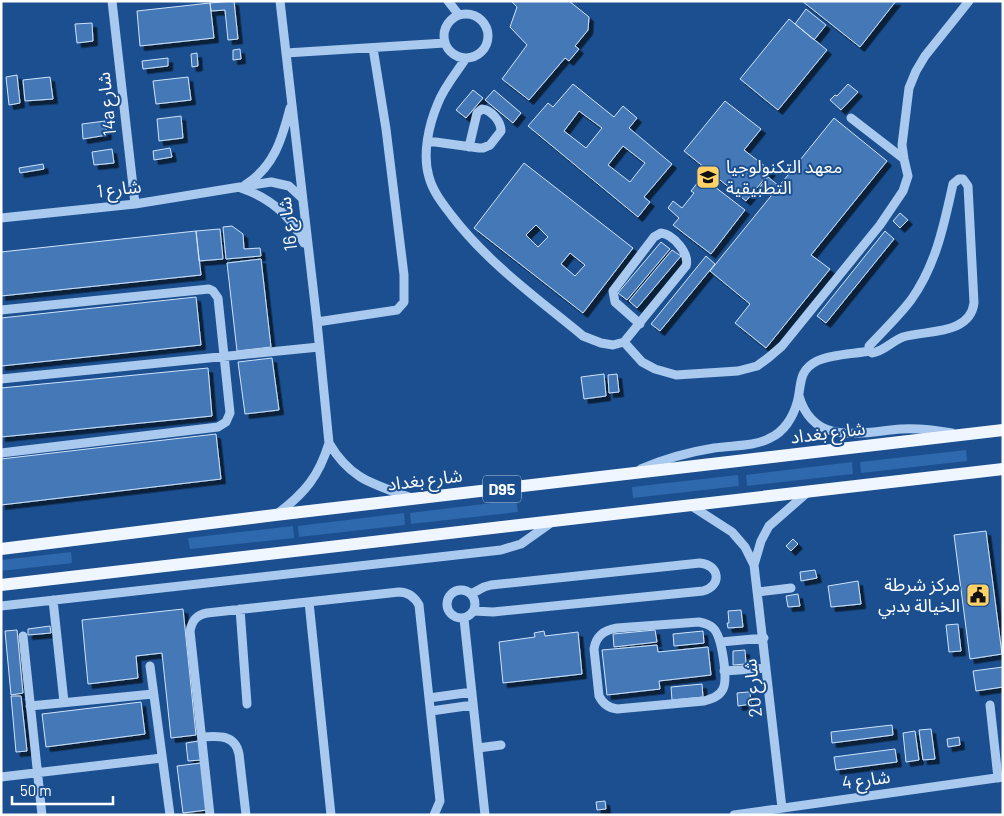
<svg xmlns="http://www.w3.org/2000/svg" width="1004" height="816" viewBox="0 0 1004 816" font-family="Barlow,'Noto Sans Arabic',sans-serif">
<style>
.green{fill:#2e69ad}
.building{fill:#4478b7;stroke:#cfe3fa;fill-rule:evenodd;filter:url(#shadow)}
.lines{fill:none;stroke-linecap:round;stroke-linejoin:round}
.minor{stroke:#a9c9ee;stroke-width:9}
.major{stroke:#f0f6ff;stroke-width:12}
.labels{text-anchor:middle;stroke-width:4;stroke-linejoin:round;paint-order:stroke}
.shield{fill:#1b4f8f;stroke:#bbcadd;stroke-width:1}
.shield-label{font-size:16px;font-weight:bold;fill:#fff}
.street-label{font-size:18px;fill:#fff;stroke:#1b4f8f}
.poi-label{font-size:18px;fill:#fff;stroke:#1b4f8f;text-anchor:start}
</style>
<defs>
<filter id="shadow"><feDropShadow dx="4.5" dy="4.5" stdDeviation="0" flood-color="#0009"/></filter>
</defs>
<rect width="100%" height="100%" fill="#1b4f8f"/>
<path class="green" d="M966 450 967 461 861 473 860 462Z
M852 462 853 474 747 486 746 475Z
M738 475 739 486 633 498 632 487Z
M516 500 518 512 411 524 410 513Z
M404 513 405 525 299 537 298 526Z
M293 526 294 538 190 549 188 538Z
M71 552 72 563 1 571V560Z"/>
<path class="building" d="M234 1 238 39 228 40 225 10 211 11 210 3Z
M511 1H569L589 17 588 30 575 46 579 49 569 61 565 58 529 100 502 79 527 45 510 27 517 7Z
M802 1H896L860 47Z
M210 3 214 38 140 46 137 11Z
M806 9 826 25 814 40 795 24Z
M789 19 827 50 778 110 740 79Z
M92 23 93 41 77 43 75 24Z
M240 49 241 59 233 60V50Z
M197 53 198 66 192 67 191 54Z
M168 58V66L143 69 142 61Z
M17 75 20 103 9 105 6 77Z
M50 77 53 99 25 101 23 80Z
M188 77 191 100 156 104 153 81Z
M573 84 614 117 623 106 637 118 629 128 672 164 644 197 650 202 638 217 528 126 548 103 553 107ZM579 111 602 128 586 148 564 131ZM623 146 645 163 630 182 608 165Z
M848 84 858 92 841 110 830 100 835 95 837 96Z
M473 90 483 98 466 118 456 110Z
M494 90 521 113 513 123 485 100Z
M725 101 761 129 744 150 771 171 746 201 684 151Z
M181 116 183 138 159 141 157 119Z
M834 118 887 161 811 255 830 269 766 348 735 323 750 304 710 271 771 196 760 187 768 177 779 186Z
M105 121 107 135 83 139 82 124Z
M170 148 172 157 154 160 153 151Z
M112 149 114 163 94 165 92 152Z
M524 163 633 248 583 313 474 228ZM536 225 548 237 538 247 526 235ZM570 253 585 265 575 276 561 264Z
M43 164 44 169 20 173 19 168Z
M702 177 745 210 711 254 673 225 679 218 668 208 673 201 682 208 694 193 691 191Z
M900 213 908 220 900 228 893 221Z
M232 226 243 234 244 249 260 248 261 256 226 259 223 227Z
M220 229 223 259 199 261 196 231Z
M196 231 201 275 1 296V252Z
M885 231 894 239 826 323 817 316Z
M661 242 670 249 627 300 618 293Z
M672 250 681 256 637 308 629 301Z
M706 256 715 264 660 331 651 324Z
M261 259 271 347 237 351 227 263Z
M196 297 201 345 1 366V318Z
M272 358 279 410 245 414 238 362Z
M208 368 212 416 1 437V388Z
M604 374 606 396 584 399 581 377Z
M617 374 619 392 609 393 608 375Z
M216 434 221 479 1 505V459Z
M986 531 1002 654 970 659 954 535Z
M793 539 798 544 791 551 786 546Z
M815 570 817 578 801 581 800 572Z
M858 581 861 604 831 607 828 586Z
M798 594 800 606 788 607 786 596Z
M183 609 196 735 171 738 162 653 136 656 138 678 88 684 82 620Z
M741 610 743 627 728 628 727 623H729L728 611Z
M958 624 961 651 949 652 946 625Z
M50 626 51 633 28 635V629Z
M17 630 23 693 11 695 5 631Z
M655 630 657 642 614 647 613 634Z
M544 631 545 636 578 632 582 674 503 683 499 642 535 637 534 633Z
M703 631 704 643 674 646 673 634Z
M657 645 658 652 708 647 711 675 659 681 660 689 607 695 602 650Z
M745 650 746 664 733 665V651Z
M1003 667V687L976 691 973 671Z
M702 684 703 697 672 700 671 687Z
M748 692H750L751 704 738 706 737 693Z
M11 696H21L27 751 16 752Z
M141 702 145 734 46 747 42 714Z
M892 725 893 735 832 743 831 732Z
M931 729 935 759 923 760 919 730Z
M915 731 919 760 906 762 903 733Z
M959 737 960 745 948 747 947 739Z
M199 741 201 760 188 761 186 743Z
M895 749 897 762 836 770 834 757Z
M201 763 207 810 183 813 177 766Z
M605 801 606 809 597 810 596 802Z"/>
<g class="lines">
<path class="minor" d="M112 1 135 204
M280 1 317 322 329 443C350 479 373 484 409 497
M448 1 459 15
M444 36a22 22 0 1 1 44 0a22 22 0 1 1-44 0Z
M286 53 445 43
M466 58C457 72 444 87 438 103 429 124 422 154 429 177 433 192 443 204 452 216 489 264 537 298 583 336L601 343 613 345 624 342 686 266C690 254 673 234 661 233L654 237 613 291 615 302 640 324
M851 118 904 159
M428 141 479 148H483L490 145 501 131C501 121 491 110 482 109L477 113 469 147
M959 179H963L968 186 974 303C970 335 927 330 903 337 892 341 883 352 872 353L869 349V346C883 331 898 317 911 300 936 265 944 225 953 184Z
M245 185C274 167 282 139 290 108
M241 188C270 198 291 215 304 243
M1 218 135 204 271 182 289 186 302 198
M1 310 209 289 213 291 218 298 230 413 226 422 218 427 1 453
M317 322 397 310 404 302V275L386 129 373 48
M624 342 642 362 655 369 676 375 738 371 757 366 768 358 782 346 880 225 903 191 908 176 904 159 902 145 909 88 916 71 925 56 969 1
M1 379 319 347
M799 396C814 447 861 432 901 429 918 428 935 430 952 433
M641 469C664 459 689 452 714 448 732 445 754 447 770 438 784 432 793 417 797 403 802 386 797 371 817 361 832 354 853 354 870 351
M690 505 732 532 745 547 754 565
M277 514C305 493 319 476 329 443
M447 604a14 14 0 1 1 28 0a14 14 0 1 1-28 0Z
M758 592 791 588
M471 594 484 587 491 585 700 563C720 565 722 586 703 591L493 612 474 611
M53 600 64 702
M309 602 331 815
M1 606 501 550 521 544 552 522
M240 609 247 704
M464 619 485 815
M699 622C704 623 709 624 713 628 722 636 728 679 723 689 719 697 711 699 704 701L617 709C608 708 603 704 599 696L594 649C596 636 604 630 617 628Z
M23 636 42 815
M721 642 764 638
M150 666 170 815
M724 671 766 668
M429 698 472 692
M990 705 998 778
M30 706 153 694
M431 711 473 705
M202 737C218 736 235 734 239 754L246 815
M478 748 501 745
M1 777 162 758
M782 808 754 565 761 541 769 526 809 491
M210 815 190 631C192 621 196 615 207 613L399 592C408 592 414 596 419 605L440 801 434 815
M734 815 1003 777"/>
<path class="major" d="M1 549 275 515 1003 430
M1 585 1003 469"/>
</g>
<defs>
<g id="university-square" transform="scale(1.25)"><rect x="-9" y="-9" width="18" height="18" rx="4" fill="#ffd166" stroke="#1b4f8f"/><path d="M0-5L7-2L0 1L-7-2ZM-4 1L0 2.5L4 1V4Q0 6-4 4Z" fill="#111"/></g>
<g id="civic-square" transform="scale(1.25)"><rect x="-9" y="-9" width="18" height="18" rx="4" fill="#ffd166" stroke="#1b4f8f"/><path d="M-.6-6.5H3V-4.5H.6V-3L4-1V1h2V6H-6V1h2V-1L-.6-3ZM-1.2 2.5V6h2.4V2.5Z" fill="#111"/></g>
</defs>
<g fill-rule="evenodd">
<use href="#university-square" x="708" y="177"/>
<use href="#civic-square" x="978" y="595"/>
</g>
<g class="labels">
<rect class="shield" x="483" y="475.5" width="38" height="27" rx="4"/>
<g class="shield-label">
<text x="502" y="495">D95</text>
</g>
<g class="street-label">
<text transform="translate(107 104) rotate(-96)" y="6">14a شارع</text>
<text transform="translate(119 189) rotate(-7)" y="6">شارع 1</text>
<text transform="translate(288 224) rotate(-97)" y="6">شارع 16</text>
<text transform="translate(828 433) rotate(-7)" y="6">شارع بغداد</text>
<text transform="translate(425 480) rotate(-7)" y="6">شارع بغداد</text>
<text transform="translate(753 688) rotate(-96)" y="6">شارع 20</text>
<text transform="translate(866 780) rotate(-8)" y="6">شارع 4</text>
</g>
<g class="poi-label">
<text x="726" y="173">معهد التكنولوجيا<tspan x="726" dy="21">التطبيقية</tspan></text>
<text x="960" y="591" text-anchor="end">مركز شرطة<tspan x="960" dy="21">الخيالة بدبي</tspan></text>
</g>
</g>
<rect width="1004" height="816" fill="none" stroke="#ffffff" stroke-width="5"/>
<path d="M12 796v8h101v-8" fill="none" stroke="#ffffff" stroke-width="2.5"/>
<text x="20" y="796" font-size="15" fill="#ffffff" stroke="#1b4f8f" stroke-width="4" paint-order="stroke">50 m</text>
</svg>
